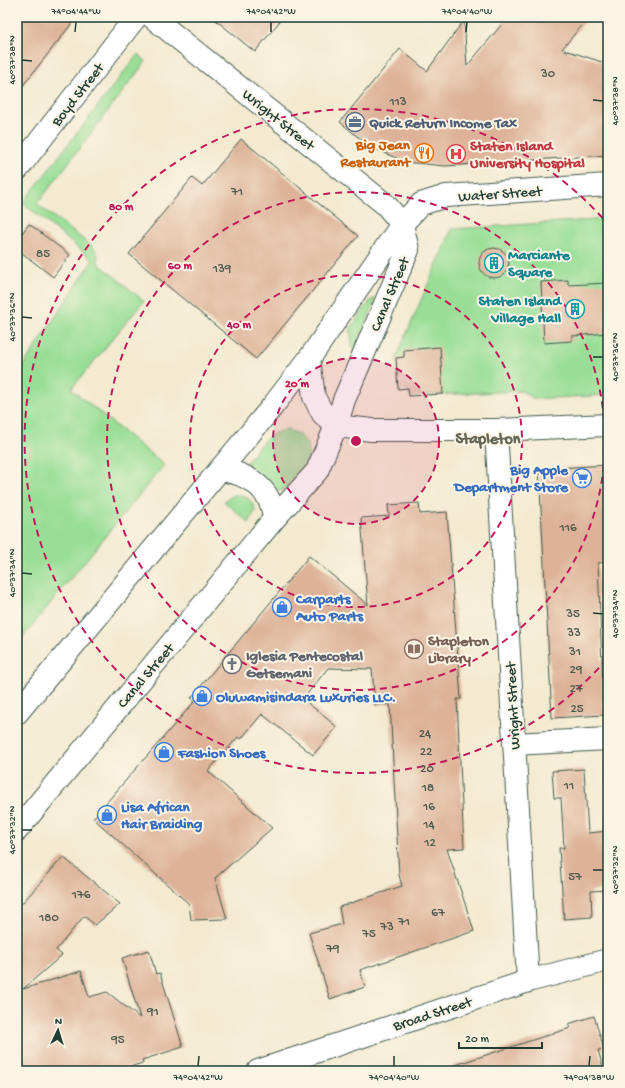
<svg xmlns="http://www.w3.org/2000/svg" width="625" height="1088" viewBox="0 0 625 1088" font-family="'Gochi Hand',sans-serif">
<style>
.green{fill:#99de96;stroke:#5c8e65}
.building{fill:#ddb298}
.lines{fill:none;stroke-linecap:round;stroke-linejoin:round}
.street-casing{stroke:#3f574b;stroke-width:24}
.secondary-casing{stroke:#3f574b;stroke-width:24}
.street{stroke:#fff;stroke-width:22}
.secondary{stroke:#fff;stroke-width:22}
.ticks{fill:none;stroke:#1f3d34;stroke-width:1.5}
.ring{fill:none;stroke:#c2185b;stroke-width:2;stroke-dasharray:7 5}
.labels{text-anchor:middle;stroke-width:4;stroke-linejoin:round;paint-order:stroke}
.number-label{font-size:13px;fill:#4e5a4d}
.street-label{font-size:15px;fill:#1f3d34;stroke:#fcf5e5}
.service-label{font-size:15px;font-weight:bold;fill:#4e5e75;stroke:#fcf5e5;text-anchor:start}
.food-label{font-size:15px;font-weight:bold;fill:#c56008;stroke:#fcf5e5;text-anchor:end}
.health-label{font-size:15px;font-weight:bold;fill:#be3a42;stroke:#fcf5e5;text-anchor:start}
.culture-label{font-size:15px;font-weight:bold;fill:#0d838f;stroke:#fcf5e5;text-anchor:start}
.shop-label{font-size:15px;font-weight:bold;fill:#366cbe;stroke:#fcf5e5;text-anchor:start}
.education-label{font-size:15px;font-weight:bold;fill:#785e54;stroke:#fcf5e5;text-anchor:start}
.worship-label{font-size:15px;font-weight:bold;fill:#5b616d;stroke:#fcf5e5;text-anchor:start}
.neighbourhood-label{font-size:16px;font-weight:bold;fill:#626657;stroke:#fcf5e5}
.centre{fill:#c2185b;stroke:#fcf5e5;stroke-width:2}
.ring-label{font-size:12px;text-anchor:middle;font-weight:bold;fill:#c2185b;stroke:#fcf5e5;stroke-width:4;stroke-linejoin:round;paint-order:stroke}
.neatline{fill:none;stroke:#1f3d34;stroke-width:1.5}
.ticks-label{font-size:10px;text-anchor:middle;fill:#1f3d34}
</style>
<rect width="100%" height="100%" fill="#fcf5e5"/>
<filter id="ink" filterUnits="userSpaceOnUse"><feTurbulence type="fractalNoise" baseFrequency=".025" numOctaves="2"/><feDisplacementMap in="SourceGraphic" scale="8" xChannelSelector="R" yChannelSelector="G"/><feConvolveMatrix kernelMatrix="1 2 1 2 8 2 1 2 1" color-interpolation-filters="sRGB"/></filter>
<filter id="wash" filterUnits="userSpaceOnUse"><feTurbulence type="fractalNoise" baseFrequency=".012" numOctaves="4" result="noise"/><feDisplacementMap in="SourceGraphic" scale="16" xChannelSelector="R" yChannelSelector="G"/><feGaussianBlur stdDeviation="0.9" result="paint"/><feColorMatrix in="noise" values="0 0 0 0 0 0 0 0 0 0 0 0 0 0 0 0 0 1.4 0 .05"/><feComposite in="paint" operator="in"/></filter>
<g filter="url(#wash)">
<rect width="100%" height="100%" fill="#f3ead0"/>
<path class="green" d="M138 54 146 61 37 204 94 248 98 256V263L144 301 71 389 164 465 17 644V375L93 260 23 203Z
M608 219V395L534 399 522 391 409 396 408 389H398L396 358 452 229Z
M374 298 375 302 353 353 350 329 370 301Z
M287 430C301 433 314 445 307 461 303 472 291 482 283 490L278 491 245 465C258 449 265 432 287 430Z
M234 495C245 495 253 499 255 511L249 523 224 501Z"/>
<g id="blocks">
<path class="building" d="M17 17H77L17 93Z
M212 17H283L255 52Z
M508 17H589L562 49 608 64V155L445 166 405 162 369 146 340 122 400 49 427 71 464 20 467 66Z
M241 139 358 236 256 359 129 254 192 178 202 186Z
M29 224 70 255 53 277 17 249V240Z
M479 263a15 15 0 1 1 30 0a15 15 0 1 1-30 0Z
M568 280V285L608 283V333L572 336V341L544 343 541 282Z
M440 347 443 394 409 396 408 388 398 389 396 358 404 357V350Z
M608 465V562L598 563 604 715 552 718 539 469Z
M419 503 420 514 447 512 461 699H457L464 848 447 849 474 931 360 970 365 987 330 999 309 933 342 924 339 907 402 886 399 875 390 704 375 705 372 669 328 668 303 699 337 727 313 755 262 714 241 739 238 737 208 771 272 828 215 878 227 919 191 920 189 904 93 818 195 701 191 698 309 556 368 605 361 518 389 516 388 505Z
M584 769 588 833 608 831V890L591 891 592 917 564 919 559 848H564L561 798H554L552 771Z
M63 857 120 904 95 925 84 916 56 950 62 955 23 989 81 971 89 997 107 992 140 1018 122 958 149 950 156 974 160 973 183 1047 142 1060 143 1063 115 1071H17V909Z
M594 1016 604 1049 598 1050 604 1071H452V1066L570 1028 568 1024Z"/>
</g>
</g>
<g filter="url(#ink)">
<use href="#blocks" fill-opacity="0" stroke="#3f574b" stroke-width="1"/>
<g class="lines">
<g class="street-casing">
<path id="street" d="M17 170 136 17
M309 359 314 397 323 414 336 426 372 430H496L608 425
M496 430 528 981
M220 470C248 473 272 489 274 519
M17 713 272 407 309 359 402 224 421 204 446 196 608 185
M514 744 608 739
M17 830 274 519 317 471 336 426 344 400 408 250 402 224 386 205 152 17"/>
</g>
<g class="secondary-casing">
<path id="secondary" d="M258 1071 528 981 608 960"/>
</g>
<use href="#street" class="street"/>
<use href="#secondary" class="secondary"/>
</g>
</g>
<path class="ticks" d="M75 32 76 22M271 32V22M466 32 467 22M22 60 32 61M593 100 603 101M22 317 32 318M593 357H603M22 573 32 574M593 613 603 614M22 830H32M593 870H603M198 1066 199 1056M394 1066V1056M589 1066 590 1056"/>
<circle cx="356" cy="441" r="83" fill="#c2185b" fill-opacity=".12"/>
<g class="ring">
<circle cx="356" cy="441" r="83"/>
<circle cx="356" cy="441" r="166"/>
<circle cx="356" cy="441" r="249"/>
<path d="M607 659A332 332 0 1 1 607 223"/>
</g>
<defs>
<g id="office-ring" transform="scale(1)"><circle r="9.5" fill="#fcf5e5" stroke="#5c6f8a" stroke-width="1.5"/><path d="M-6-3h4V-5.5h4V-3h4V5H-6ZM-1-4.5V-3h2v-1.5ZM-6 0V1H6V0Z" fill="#5c6f8a"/></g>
<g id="restaurant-ring" transform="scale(1)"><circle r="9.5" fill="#fcf5e5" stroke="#e8710a" stroke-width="1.5"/><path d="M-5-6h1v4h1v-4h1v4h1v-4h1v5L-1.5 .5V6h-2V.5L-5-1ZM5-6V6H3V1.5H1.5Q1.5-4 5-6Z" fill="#e8710a"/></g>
<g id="hospital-ring" transform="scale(1)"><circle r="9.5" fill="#fcf5e5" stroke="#e0444e" stroke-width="1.5"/><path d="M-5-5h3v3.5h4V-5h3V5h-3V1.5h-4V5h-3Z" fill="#e0444e"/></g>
<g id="building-ring" transform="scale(1)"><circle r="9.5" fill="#fcf5e5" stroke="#0f9aa8" stroke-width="1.5"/><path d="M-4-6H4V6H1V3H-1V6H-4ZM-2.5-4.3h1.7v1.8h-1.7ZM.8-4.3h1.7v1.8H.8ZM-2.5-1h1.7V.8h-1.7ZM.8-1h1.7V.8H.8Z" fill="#0f9aa8"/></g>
<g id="supermarket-ring" transform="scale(1)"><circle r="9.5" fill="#fcf5e5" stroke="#3f7fe0" stroke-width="1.5"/><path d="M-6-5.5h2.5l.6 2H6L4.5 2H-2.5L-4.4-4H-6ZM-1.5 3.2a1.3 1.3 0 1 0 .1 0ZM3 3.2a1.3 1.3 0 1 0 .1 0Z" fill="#3f7fe0"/></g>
<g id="shop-ring" transform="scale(1)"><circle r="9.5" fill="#fcf5e5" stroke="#3f7fe0" stroke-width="1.5"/><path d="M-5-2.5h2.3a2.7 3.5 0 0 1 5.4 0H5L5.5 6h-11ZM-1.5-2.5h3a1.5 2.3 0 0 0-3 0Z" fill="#3f7fe0"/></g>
<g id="library-ring" transform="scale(1)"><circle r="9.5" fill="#fcf5e5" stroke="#8d6e63" stroke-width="1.5"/><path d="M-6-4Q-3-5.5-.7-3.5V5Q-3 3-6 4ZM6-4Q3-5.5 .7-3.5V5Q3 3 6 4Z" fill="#8d6e63"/></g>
<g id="church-ring" transform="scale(1)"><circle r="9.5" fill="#fcf5e5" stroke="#6b7280" stroke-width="1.5"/><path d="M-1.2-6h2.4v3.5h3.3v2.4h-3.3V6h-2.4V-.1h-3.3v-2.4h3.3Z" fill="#6b7280"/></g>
</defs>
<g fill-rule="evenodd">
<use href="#office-ring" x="355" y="122"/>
<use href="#restaurant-ring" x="424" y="153"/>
<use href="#hospital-ring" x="456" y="154"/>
<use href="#building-ring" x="494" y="263"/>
<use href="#building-ring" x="575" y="309"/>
<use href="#supermarket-ring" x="582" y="478"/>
<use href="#shop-ring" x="282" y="607"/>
<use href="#library-ring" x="414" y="649"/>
<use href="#church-ring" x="232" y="664"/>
<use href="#shop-ring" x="202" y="696"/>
<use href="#shop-ring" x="164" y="752"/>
<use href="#shop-ring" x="107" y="815"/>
</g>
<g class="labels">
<g class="number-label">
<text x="548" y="77">30</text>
<text x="398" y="105">113</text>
<text x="237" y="195">71</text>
<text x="43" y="257">85</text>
<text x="222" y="272">139</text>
<text x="568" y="531">116</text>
<text x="573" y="617">35</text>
<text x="574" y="636">33</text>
<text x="575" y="655">31</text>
<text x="576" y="673">29</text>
<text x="576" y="692">27</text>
<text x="577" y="712">25</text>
<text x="425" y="737">24</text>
<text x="426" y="755">22</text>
<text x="427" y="772">20</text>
<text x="569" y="789">11</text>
<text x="428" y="791">18</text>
<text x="429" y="810">16</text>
<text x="429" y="828">14</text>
<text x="430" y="846">12</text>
<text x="575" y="880">57</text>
<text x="81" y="898">176</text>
<text x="438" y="916">67</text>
<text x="49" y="921">180</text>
<text x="404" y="925">71</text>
<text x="387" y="930">73</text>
<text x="369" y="937">75</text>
<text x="333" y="952">79</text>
<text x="153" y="1015">91</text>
<text x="118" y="1043">95</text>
</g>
<g class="street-label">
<text transform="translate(77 94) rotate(-52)" y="5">Boyd Street</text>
<text transform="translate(279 119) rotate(39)" y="5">Wright Street</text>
<text transform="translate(500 193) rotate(-4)" y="5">Water Street</text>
<text transform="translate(389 294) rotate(-67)" y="5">Canal Street</text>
<text transform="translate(145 675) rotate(-50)" y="5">Canal Street</text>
<text transform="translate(512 706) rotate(-93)" y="5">Wright Street</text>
<text transform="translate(432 1013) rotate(-18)" y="5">Broad Street</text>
</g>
<g class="service-label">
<text x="369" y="127">Quick Return Income Tax</text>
</g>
<g class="food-label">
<text x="410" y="149">Big Jean<tspan x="410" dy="17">Restaurant</tspan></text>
</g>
<g class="health-label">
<text x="470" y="150">Staten Island<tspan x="470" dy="17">University Hospital</tspan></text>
</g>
<g class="culture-label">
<text x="508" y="259">Marciante<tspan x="508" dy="17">Square</tspan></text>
<text x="561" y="305" text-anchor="end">Staten Island<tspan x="561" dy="17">Village Hall</tspan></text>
</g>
<g class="shop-label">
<text x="568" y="474" text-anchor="end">Big Apple<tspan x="568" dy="17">Department Store</tspan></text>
<text x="296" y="603">Carparts<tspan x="296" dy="17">Auto Parts</tspan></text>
<text x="216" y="701">Oluwamisindara Luxuries LLC.</text>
<text x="178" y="757">Fashion Shoes</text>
<text x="121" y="811">Lisa African<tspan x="121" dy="17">Hair Braiding</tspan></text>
</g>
<g class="education-label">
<text x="428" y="645">Stapleton<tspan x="428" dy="17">Library</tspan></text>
</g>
<g class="worship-label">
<text x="246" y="660">Iglesia Pentecostal<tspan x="246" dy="17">Getsemani</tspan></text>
</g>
<g class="neighbourhood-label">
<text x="488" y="443">Stapleton</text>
</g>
</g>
<circle cx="356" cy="441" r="6" class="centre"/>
<g class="ring-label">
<text x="121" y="210">80 m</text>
<text x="180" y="269">60 m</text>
<text x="239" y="328">40 m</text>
<text x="297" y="387">20 m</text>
</g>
<rect width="625" height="1088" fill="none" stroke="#fcf5e5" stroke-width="44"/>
<g transform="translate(58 1030) rotate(4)" stroke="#fcf5e5" stroke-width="3" paint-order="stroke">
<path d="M0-3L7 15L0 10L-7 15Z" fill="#1f3d34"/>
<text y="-6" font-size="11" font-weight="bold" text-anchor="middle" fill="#1f3d34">N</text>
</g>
<path d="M459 1042v6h83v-6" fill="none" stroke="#1f3d34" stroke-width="2"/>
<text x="465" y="1042" font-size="12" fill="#1f3d34" stroke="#fcf5e5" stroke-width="3" paint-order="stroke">20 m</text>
<rect x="22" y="22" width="581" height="1044" class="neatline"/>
<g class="ticks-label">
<text x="76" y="14">74°04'44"W</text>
<text x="271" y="14">74°04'42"W</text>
<text x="467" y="14">74°04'40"W</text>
<text transform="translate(11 60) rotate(-90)" y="4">40°37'38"N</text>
<text transform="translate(614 101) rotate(-90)" y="4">40°37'38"N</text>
<text transform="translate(11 317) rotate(-90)" y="4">40°37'36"N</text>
<text transform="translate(614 357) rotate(-90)" y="4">40°37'36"N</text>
<text transform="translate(11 573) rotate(-90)" y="4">40°37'34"N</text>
<text transform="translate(614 614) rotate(-90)" y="4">40°37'34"N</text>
<text transform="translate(11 830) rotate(-90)" y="4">40°37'32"N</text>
<text transform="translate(614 870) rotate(-90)" y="4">40°37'32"N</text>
<text x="198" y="1080">74°04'42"W</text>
<text x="394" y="1080">74°04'40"W</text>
<text x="589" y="1080">74°04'38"W</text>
</g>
</svg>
